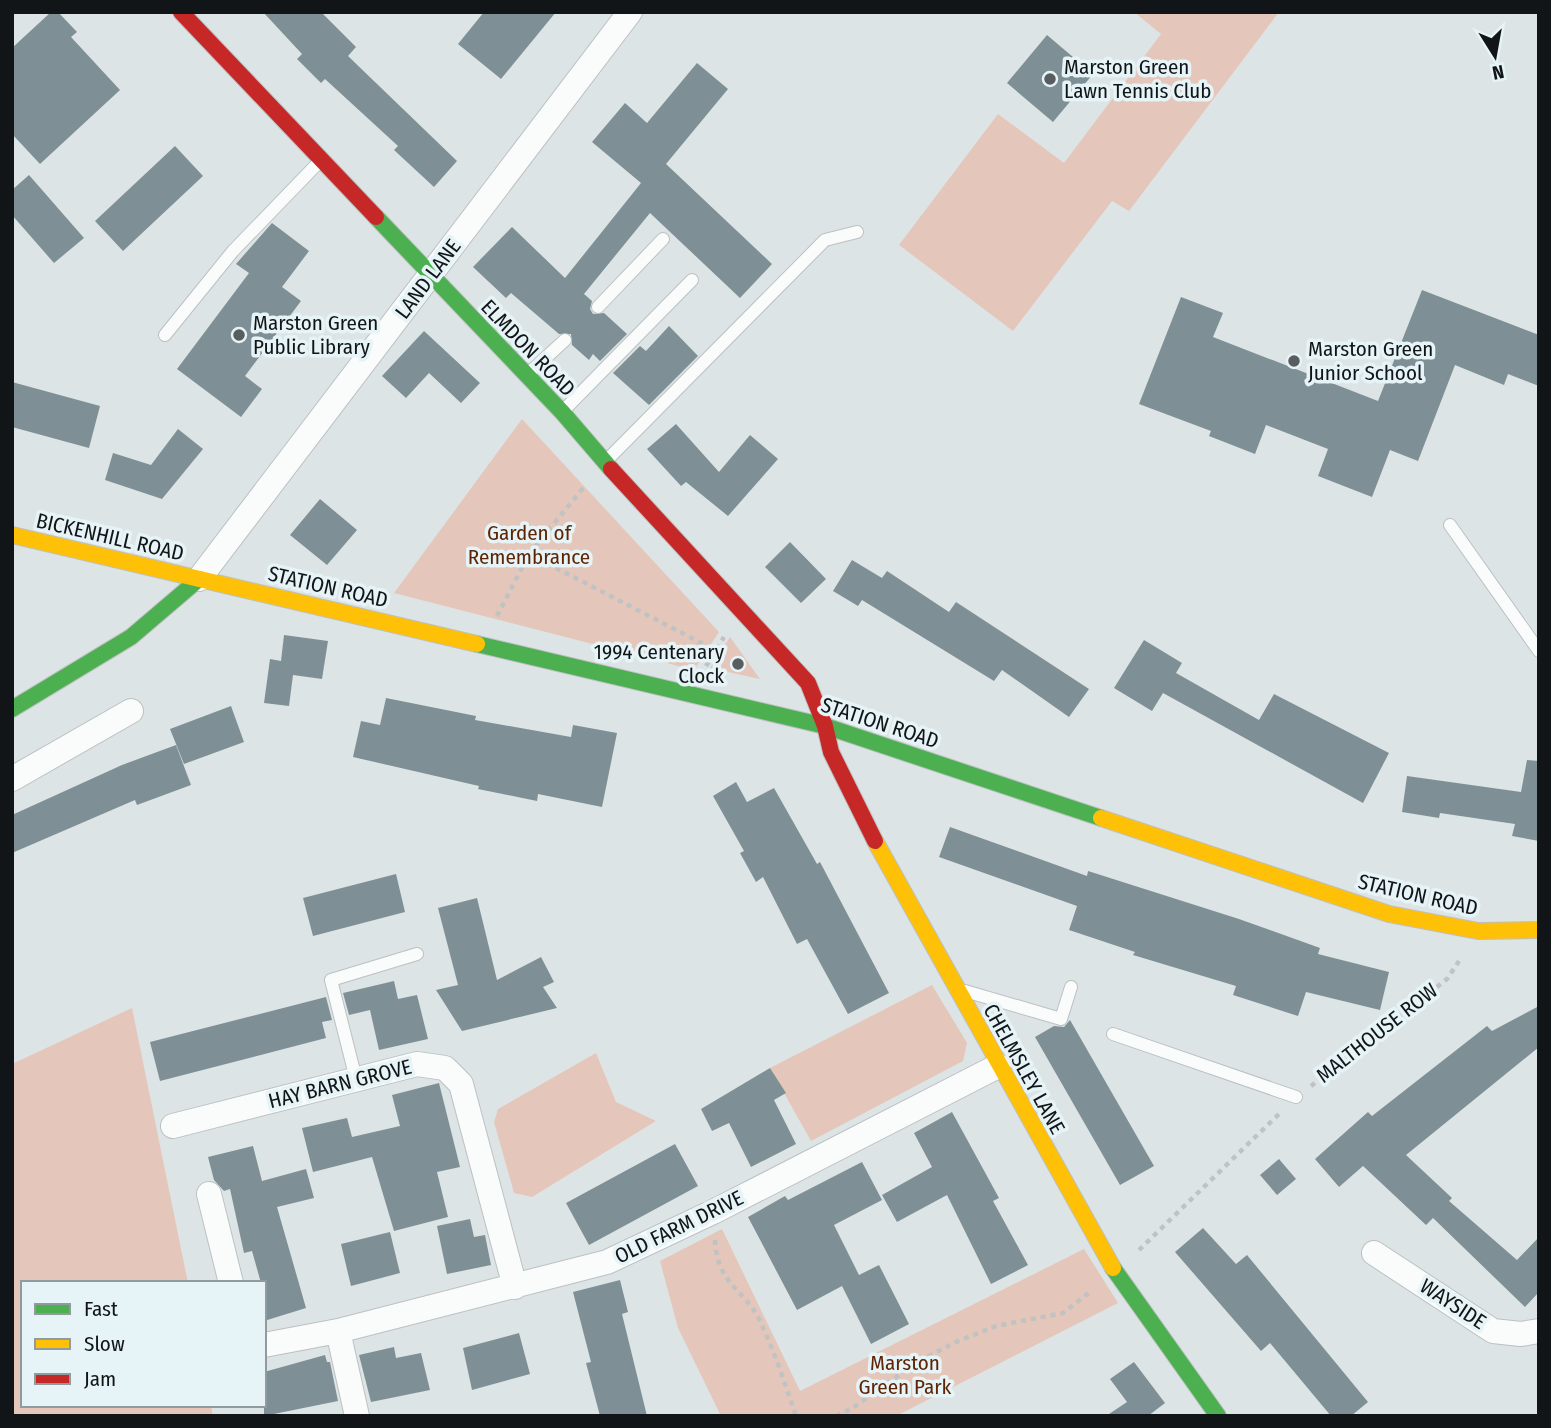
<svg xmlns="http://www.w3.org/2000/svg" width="1551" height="1428" viewBox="0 0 1551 1428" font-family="'Fira Sans Condensed',sans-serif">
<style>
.green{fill:#e4c7ba}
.building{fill:#7e9095}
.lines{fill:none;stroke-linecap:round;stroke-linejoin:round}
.lane-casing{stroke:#bcc0c2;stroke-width:14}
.street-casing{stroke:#bcc0c2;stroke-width:26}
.fast-casing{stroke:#bcc0c2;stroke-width:18}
.slow-casing{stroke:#bcc0c2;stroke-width:18}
.jam-casing{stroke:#bcc0c2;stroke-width:18}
.path{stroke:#c0c2c3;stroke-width:4.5;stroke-dasharray:5 5;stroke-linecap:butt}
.lane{stroke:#fafbfb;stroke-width:12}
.street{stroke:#fafbfb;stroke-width:24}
.fast{stroke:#4caf50;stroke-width:16}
.slow{stroke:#ffc107;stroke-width:16}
.jam{stroke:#c62828;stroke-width:16}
.poi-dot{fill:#585d5f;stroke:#e6f3f7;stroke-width:2.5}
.labels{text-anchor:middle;stroke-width:7;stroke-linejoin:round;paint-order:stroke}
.poi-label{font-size:21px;fill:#111517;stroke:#e6f3f7;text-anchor:start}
.street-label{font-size:21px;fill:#111517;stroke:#e6f3f7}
.park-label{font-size:21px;fill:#5e2404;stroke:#e6f3f7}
</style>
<rect width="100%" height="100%" fill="#dde4e6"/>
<path class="green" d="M1134 12H1279L1129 211 1112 201 1013 331 899 245 998 114 1064 163 1161 34Z
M522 419 719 632 694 670 394 593Z
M730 637 760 679 710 668Z
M932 985 967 1043 963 1061 811 1141 770 1068Z
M132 1008 188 1283H23V1405H211L213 1416H12V1064Z
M596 1053 616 1102 656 1121 532 1197 514 1193 494 1122 498 1109Z
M722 1229 800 1391 1084 1249 1118 1303 896 1416H721L678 1328 660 1261Z"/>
<path class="building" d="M51 12H58L77 32 71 37 120 90 40 164 12 134V48Z
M263 12H321L356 47 348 56 457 161 434 187 394 150 398 146 325 79 321 83 297 59 302 54Z
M484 12H556L501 79 458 44Z
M1047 35 1093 74 1053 122 1007 83Z
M697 63 728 89 666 164 772 264 740 298 650 213 584 294 592 301 590 309 593 314 604 313 627 334 600 361 593 354 589 360 572 345 571 334H559L511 293 506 298 473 267 512 227 565 278 641 183 592 142 625 103 647 123Z
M175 146 203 176 123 251 95 221Z
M29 175 84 238 54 263 12 215V190Z
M272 223 309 251 282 287 301 301 245 376 262 389 241 417 177 369 249 273 236 264Z
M1422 290 1539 335V386L1508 374 1504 385 1455 365 1418 461 1390 450 1372 497 1318 476 1328 449 1266 425 1255 454 1209 436 1211 431 1139 404 1181 297 1223 313 1213 337 1378 401Z
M669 326 698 356 649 405 613 373 640 346 646 351Z
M424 331 480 383 461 403 429 373 406 398 382 376Z
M12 382 100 406 89 448 12 427Z
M676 424 719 472 750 435 778 459 728 516 686 482 681 486 647 449Z
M178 429 203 449 162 499 105 480 113 453 151 465Z
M320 499 357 530 327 565 290 535Z
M790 542 826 579 801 603 765 567Z
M852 560 882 578 887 571 949 612 956 602 1089 689 1069 717 1002 670 994 681 862 600 858 606 833 591Z
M284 635 328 641 322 679 293 675 289 706 264 703 270 659 281 661Z
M1144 640 1182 663 1176 673 1259 720 1274 694 1389 753 1363 803 1163 693 1152 711 1114 688Z
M386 698 476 716 475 720 571 737 573 725 617 733 602 807 538 794 537 801 478 789 479 786 353 757 361 721 380 725Z
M231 706 244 742 184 764 170 729Z
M176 745 191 785 137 805 135 800 12 853V815L122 765Z
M1527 760 1539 761V841L1512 836 1515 824 1440 813 1439 818 1402 812 1407 776 1521 792Z
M736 782 747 802 774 788 817 864 820 862 889 993 848 1014 807 939 797 944 763 877 756 882 740 853 744 851 713 796Z
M950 827 1087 876 1088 871 1239 919 1320 948 1318 954 1389 972 1380 1010 1306 992 1298 1016 1233 995 1236 986 1133 955 1135 952 1069 930 1077 906 939 857Z
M396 874 405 912 313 936 303 898Z
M477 898 497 980 541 957 554 982 543 987 557 1008 462 1031 436 990 458 985 438 908Z
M394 981 398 999 417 995 428 1039 379 1050 370 1010 349 1015 343 993Z
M326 997 332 1020 322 1022 326 1038 160 1081 150 1042Z
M1539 1006V1047L1406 1155 1452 1198 1449 1201 1517 1260 1539 1237V1292L1525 1307 1433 1218 1426 1225 1363 1166 1339 1187 1315 1159 1368 1112 1372 1116 1487 1026 1492 1031Z
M1070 1020 1154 1166 1120 1185 1035 1037 1054 1026 1064 1027Z
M770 1068 786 1093 774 1100 796 1144 751 1167 729 1123 712 1131 701 1109Z
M439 1083 460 1167 437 1172 448 1217 394 1231 372 1157 313 1172 302 1128 347 1118 352 1137 400 1126 392 1095Z
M952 1112 999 1198 993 1201 1028 1265 991 1284 947 1195 897 1222 882 1195 932 1167 914 1133Z
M675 1144 698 1186 589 1245 566 1203Z
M253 1146 262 1181 306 1169 314 1198 277 1207 306 1308 264 1321V1283H261L252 1251 244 1253 230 1189 224 1191 214 1180 208 1157Z
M1279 1159 1296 1179 1277 1195 1260 1175Z
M862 1162 882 1200 834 1225 859 1275 879 1265 909 1324 871 1344 842 1286 797 1310 748 1217 785 1196 788 1200Z
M470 1219 474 1237 485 1235 491 1265 447 1274 437 1226Z
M1203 1228 1236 1264 1247 1255 1368 1402 1351 1416H1331L1270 1343 1261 1351 1175 1252Z
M390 1232 400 1273 351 1286 341 1244Z
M620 1280 628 1312 622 1314 647 1416H600L586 1363 591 1362 573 1292Z
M519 1333 530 1374 472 1390 463 1348Z
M394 1347 396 1358 421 1353 430 1390 371 1402 359 1355Z
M325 1355 327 1362H330L338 1401 264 1416V1372Z
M1134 1362 1165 1403 1148 1416H1106L1127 1402 1110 1379Z"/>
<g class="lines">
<g class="lane-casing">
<path id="lane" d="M598 307 663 239
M165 335 233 251 320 161
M529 373 565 340
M564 410 692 280
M607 460 825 240 857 232
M1450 525 1539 651
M965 991 1061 1019 1071 987
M1113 1034 1296 1097
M356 1079 331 980 417 954"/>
</g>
<g class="street-casing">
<path id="street" d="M199 579 630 12
M12 779 131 711
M173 1126 417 1064 445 1068 461 1084 515 1287
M209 1194 231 1283
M1374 1253 1493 1331 1521 1334 1539 1331
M338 1331 357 1416
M264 1345 338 1331 607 1262 713 1212 998 1066"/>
</g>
<g class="fast-casing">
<path id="fast" d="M376 217 562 412 611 469
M477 644 825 726 1101 818
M12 709 131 637 199 579
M1113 1268 1218 1416"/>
</g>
<g class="slow-casing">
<path id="slow" d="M12 535 477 644
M1101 818 1389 914 1478 931 1539 930
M875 841 1113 1268"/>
</g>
<g class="jam-casing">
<path id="jam" d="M181 12 376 217
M611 469 808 683 825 726 831 752 875 841"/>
</g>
<path class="path" d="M529 554 584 487
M497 616 529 554 715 650
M706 666 724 637
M1311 1086 1447 979 1459 961
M715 1240C717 1284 744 1289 759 1319 774 1350 785 1384 796 1416
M1139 1250 1281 1112
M836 1416 853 1408 917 1362 956 1342 996 1326 1063 1313 1090 1292"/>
<use href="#lane" class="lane"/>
<use href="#street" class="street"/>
<use href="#fast" class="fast"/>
<use href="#slow" class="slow"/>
<use href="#jam" class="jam"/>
</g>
<g class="poi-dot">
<circle cx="1050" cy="79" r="7"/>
<circle cx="239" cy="335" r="7"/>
<circle cx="1294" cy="361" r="7"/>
<circle cx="738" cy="664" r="7"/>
</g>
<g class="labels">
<g class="poi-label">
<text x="1064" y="74">Marston Green<tspan x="1064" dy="24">Lawn Tennis Club</tspan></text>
<text x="253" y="330">Marston Green<tspan x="253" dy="24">Public Library</tspan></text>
<text x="1308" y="356">Marston Green<tspan x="1308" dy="24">Junior School</tspan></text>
<text x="724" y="659" text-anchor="end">1994 Centenary<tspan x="724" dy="24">Clock</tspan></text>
</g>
<g class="street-label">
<text transform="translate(428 279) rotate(-53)" y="7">LAND LANE</text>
<text transform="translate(528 348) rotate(46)" y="7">ELMDON ROAD</text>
<text transform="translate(110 537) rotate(13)" y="7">BICKENHILL ROAD</text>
<text transform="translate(328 587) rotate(13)" y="7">STATION ROAD</text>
<text transform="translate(880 723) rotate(18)" y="7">STATION ROAD</text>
<text transform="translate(1418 895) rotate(13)" y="7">STATION ROAD</text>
<text transform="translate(1377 1033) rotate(-38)" y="7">MALTHOUSE ROW</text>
<text transform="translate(1024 1069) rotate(61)" y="7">CHELMSLEY LANE</text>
<text transform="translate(340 1084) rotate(-14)" y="7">HAY BARN GROVE</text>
<text transform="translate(679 1227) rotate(-26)" y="7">OLD FARM DRIVE</text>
<text transform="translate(1453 1304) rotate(33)" y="7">WAYSIDE</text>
</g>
<g class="park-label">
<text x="529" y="540">Garden of<tspan x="529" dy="24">Remembrance</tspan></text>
<text x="905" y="1370">Marston<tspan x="905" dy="24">Green Park</tspan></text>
</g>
</g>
<rect width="1551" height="1428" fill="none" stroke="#111517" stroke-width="28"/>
<rect x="21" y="1281" width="245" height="126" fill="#e6f3f7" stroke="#919a9d" stroke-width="2"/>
<rect x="35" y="1304" width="35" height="10" fill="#4caf50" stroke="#919a9d" stroke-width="2"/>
<text x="84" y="1316" font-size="21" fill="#111517">Fast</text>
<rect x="35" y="1339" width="35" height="10" fill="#ffc107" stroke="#919a9d" stroke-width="2"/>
<text x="84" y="1351" font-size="21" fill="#111517">Slow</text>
<rect x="35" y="1374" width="35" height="10" fill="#c62828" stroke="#919a9d" stroke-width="2"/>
<text x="84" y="1386" font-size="21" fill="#111517">Jam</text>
<g transform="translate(1495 56) rotate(169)" stroke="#e6f3f7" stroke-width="5" paint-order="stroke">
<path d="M0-5L12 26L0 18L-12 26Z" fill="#111517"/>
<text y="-10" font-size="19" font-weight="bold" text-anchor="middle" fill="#111517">N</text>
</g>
</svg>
